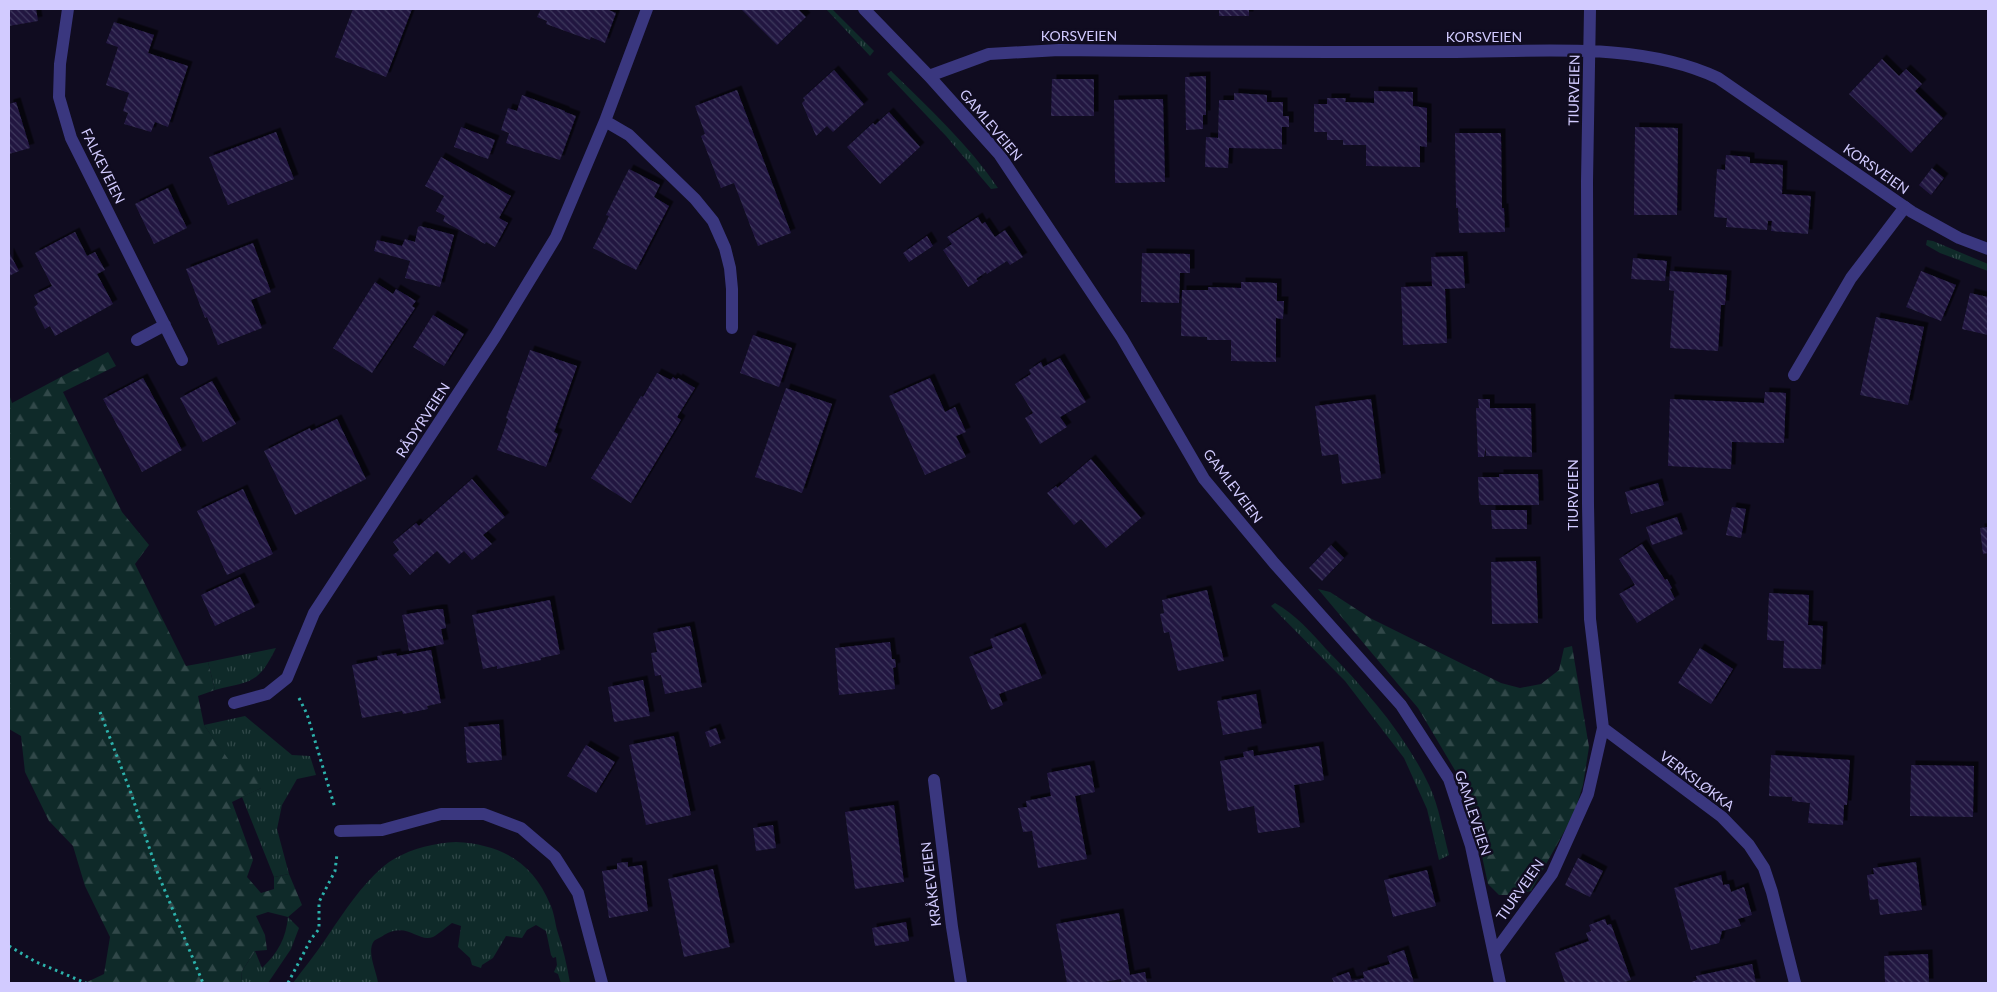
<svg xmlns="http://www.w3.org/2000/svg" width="1997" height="992" viewBox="0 0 1997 992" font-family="Lato,sans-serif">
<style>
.grass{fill:url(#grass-tufts)}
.forest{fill:url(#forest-firs)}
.building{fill:url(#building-back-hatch);filter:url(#shadow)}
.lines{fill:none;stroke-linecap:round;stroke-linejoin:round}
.path{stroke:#2cb2ac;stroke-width:3;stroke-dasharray:2.5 4;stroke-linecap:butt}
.service{stroke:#3a377f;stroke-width:12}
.minor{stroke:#3a377f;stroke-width:12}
.labels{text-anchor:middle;stroke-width:5;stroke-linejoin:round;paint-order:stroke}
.street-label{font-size:14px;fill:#d2cbff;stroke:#100c20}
</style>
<defs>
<pattern id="grass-tufts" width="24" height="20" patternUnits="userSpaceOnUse" patternTransform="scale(1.25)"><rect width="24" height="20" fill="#0f2a29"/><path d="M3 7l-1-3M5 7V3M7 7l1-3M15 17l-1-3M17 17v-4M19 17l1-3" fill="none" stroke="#314849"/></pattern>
<pattern id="forest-firs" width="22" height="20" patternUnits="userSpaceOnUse" patternTransform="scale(1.25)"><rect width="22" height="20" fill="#0f2a29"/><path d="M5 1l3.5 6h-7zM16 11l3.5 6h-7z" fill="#314849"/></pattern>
<pattern id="building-back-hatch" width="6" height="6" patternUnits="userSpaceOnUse" patternTransform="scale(1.25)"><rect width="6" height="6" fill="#211841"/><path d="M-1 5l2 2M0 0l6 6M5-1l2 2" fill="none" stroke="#40385e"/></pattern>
<filter id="shadow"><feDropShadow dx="4.5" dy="-4.5" stdDeviation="0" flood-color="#0009"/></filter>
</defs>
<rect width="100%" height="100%" fill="#100c20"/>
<path class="grass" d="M826 9H832L874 51 870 56Z
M891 71C929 108 968 144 998 188L991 189 946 136 887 74Z
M1927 240 1933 241 1988 264V271L1940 253 1926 245Z
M1275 603C1295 614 1311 632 1326 649 1366 690 1404 733 1429 785 1439 806 1443 833 1449 855L1439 860 1427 809 1404 758 1345 681 1271 606Z
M276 648C258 684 252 681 215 690L208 662Z
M245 716 292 755 310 756 316 775 297 779 282 805 277 829 289 874 274 877 242 797 261 788 231 764 204 725Z
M456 842C500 844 533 862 550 904 554 912 555 922 557 930 563 948 567 965 570 983H561L558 974 554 972 557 965 556 957 553 958 551 955 546 931 536 925 527 930 522 938 506 936 493 958 482 965 481 968 472 965 470 958 458 947 461 926 452 923C446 927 439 934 433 937 418 943 408 921 384 935 382 937 376 939 374 941 366 952 377 972 378 983H293C303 969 315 955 325 940 342 915 368 874 394 859 413 848 435 843 456 842Z
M288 917 299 928 291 949 268 983H241L242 971 255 951 262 968C278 953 286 938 288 917Z"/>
<path class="forest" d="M108 352 116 366 63 392 122 512 149 545 135 564 186 666 208 662 215 690 198 696 204 725 231 763 254 764 261 788 232 802 253 860 247 877 261 893 274 889V877L289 874 302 905 288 917 268 912 256 916 265 935 267 950 255 951 242 971 241 983H85L104 974 110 937 85 886 73 846 49 821 25 772 21 736 9 729V642L10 639 9 638V394L12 403Z
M1318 589 1330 592 1370 618 1501 683 1520 688 1541 684 1559 670 1564 648 1572 646 1589 747 1583 785 1574 814 1531 891 1512 895H1499L1488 884 1480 847 1456 772 1418 708Z"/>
<path class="building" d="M9 9H36L38 21 9 26Z
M353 9H412L386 77 335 57Z
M541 9H606L616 13 605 43 591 37 590 40 546 24 547 21 537 17Z
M741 9H798L806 17 777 45Z
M1219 9H1249V16H1219Z
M114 22 154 35 148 53 188 66 168 127 155 122 151 132 124 124 128 113 123 111 129 93 106 85 118 47 106 43Z
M1882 59 1899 76 1906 69 1922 84 1915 91 1943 118 1911 153 1849 94Z
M834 70 864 104 833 132 827 126 816 136 802 103 805 100 803 98Z
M1206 76V115H1203V129L1186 130 1185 77Z
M1052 79H1094V116H1051Z
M737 90 791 233 758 246 734 183 721 188 701 136 705 134 695 106Z
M1374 91 1413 92V106L1427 108V147L1420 146V167L1366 166V145H1343V140H1327V132H1314V104H1327V98H1346L1345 102 1374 103Z
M1234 93 1267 95V102H1283V116H1289V127H1282V149L1229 148 1228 168 1205 167 1206 137 1218 138 1219 100H1234Z
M522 95 565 111V112L576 116 560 160 506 143 509 133 501 130 508 108 517 111Z
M1163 99 1165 182 1115 183 1114 100Z
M16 102 30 148 9 154V104Z
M889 112 920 147 880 184 847 147 873 123 875 125Z
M461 127 495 140 488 159 454 147Z
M1635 127 1678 128 1677 215H1634Z
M276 132 294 179 228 205 209 157Z
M1455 133H1501L1502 208H1504L1505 232 1459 233 1458 208H1456Z
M1726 155 1750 157V163L1783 165 1782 194 1811 196 1808 234 1771 231 1772 221H1768L1767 230 1726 227 1727 218 1714 217 1717 169 1725 170Z
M441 157 511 196 499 218 508 223 495 247 486 242 485 244 443 221 445 216 436 211 444 196 425 186Z
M1932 168 1944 178 1931 195 1919 185Z
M629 169 660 185 654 197 669 206 636 270 593 248 609 216 606 215Z
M168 188 187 228 154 244 135 204Z
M978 217 982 224 985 222 995 237 1005 230 1023 257 1010 265 1007 261 987 274 986 272 976 279 978 281 968 287 943 250 952 244 947 237Z
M420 226 454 235 440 287 405 278 410 261 374 251 377 240 402 246 405 239 415 242 418 227Z
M75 232 87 256 95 252 105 270 97 274 113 304 55 336 50 326 45 329 34 307 38 304 34 295 52 286 35 253Z
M927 236 933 246 909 262 903 253Z
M253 243 271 292 251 300 262 328 218 345 207 317 205 318 186 269Z
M9 252 19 271 9 276Z
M1142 253 1190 254V273H1180L1179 303 1141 302Z
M1463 256 1465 288 1445 289 1447 343 1403 345 1401 287 1432 286 1431 257Z
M1633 258 1667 261 1665 281 1631 279Z
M1670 271 1727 275 1725 305H1721L1718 351 1670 348 1674 291 1669 290Z
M1921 271 1956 285 1941 321 1906 307Z
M375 282 393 294 396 289 416 301 412 306 415 308 372 373 333 348Z
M1241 282 1277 283V301H1284L1283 319 1276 318V362L1231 361V340H1207V337L1181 336 1182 290H1208V287L1241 288Z
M1970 293 1988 297V335L1962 329Z
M433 315 464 334 444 366 413 347Z
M1876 317 1924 327 1908 405 1860 395Z
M753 335 792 348 779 387 740 373Z
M530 350 577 366 554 432 558 434 546 467 497 450 508 419 506 418Z
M1060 358 1086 402 1060 417 1067 427 1040 444 1025 418 1033 413 1015 384 1031 374 1029 370 1041 362 1043 367Z
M657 373 671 380 673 377 677 380 678 378 695 388 677 417 681 420 631 503 591 478 641 396 643 397Z
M143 378 182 450 142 472 103 399Z
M930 378 945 412 955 407 966 432 956 436 966 457 925 475 889 396Z
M212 381 236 424 203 442 180 398Z
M786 388 832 404 802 493 755 477Z
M1765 392 1786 393 1784 443 1732 442 1731 469 1668 466 1670 399 1764 403Z
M1371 399 1381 478 1342 484 1338 454 1322 456 1315 406Z
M1478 399H1490V408H1531L1532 457 1486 456V447L1484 457H1478L1476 408H1479Z
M337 419 366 479 295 515 264 451 310 428 311 431Z
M1091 459 1141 518 1106 548 1081 519 1074 525 1047 493 1056 486 1057 488Z
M1499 474H1538L1539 505H1481L1479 501 1478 477H1499Z
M472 479 505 517 483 535 492 544 472 560 464 551 449 564 437 551 410 575 393 555 399 550 393 542 416 523 419 526Z
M1658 483 1664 505 1631 514 1625 492Z
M243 489 273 554 227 575 197 511Z
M1732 507 1746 509 1741 538 1726 535Z
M1491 510H1527V529H1492Z
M1677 517 1683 534 1652 545 1646 527Z
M1988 527V553L1983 554 1980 528Z
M1642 544 1665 580 1667 579 1672 588 1670 589 1675 599 1637 623 1619 594 1635 585 1619 559Z
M1331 545 1344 558 1322 581 1309 568Z
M1536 561 1538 623 1492 624 1491 562Z
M240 577 255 607 215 626 201 595Z
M1207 590 1224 661 1178 671 1169 632 1164 633 1160 614 1164 613 1162 600Z
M1769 593 1809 595 1808 625 1823 626 1821 669 1783 668 1784 641 1767 640Z
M550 600 560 654 541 658V660L497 669V666L483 669 472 615Z
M438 609H443L446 628 441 629 444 644 409 651 402 615Z
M690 626 702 687 665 694 661 675 655 676 651 653 657 652 653 633Z
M1021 627 1042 678 999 694 1003 705 991 710 969 657 993 648 990 639Z
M890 642 892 659H895L896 667 893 668 895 689 839 695 835 648Z
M1700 648 1733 669 1711 704 1678 683Z
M431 650 441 703 427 706 428 709 403 714 402 711 362 718 352 665 378 660 377 656 396 653 397 656Z
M643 680 650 716 614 722 608 687Z
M1256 694 1262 728 1223 735 1217 701Z
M499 724 502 760 467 763 464 727Z
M716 728 721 743 710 747 705 732Z
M674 736 691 815 646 825 629 745Z
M586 745 615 762 596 793 567 776Z
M1319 746 1324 780 1294 785 1300 827 1258 833 1254 806 1228 811 1220 761 1244 757 1243 752 1253 750 1254 756Z
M1771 755 1850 760 1847 805H1844L1843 825 1808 823 1810 803 1792 801V797L1769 796Z
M1090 765 1095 792 1075 796 1087 859 1038 868 1032 831 1023 832 1018 808 1027 807 1026 801 1051 796 1047 773Z
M1911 765 1974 766 1973 817 1910 816Z
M894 805 904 882 855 889 845 812Z
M773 825 776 848 756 851 753 828Z
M1578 858 1603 871 1590 897 1565 885Z
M628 862V867L642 865 648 911 609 918 602 871 617 869V863Z
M1916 862 1922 910 1880 915 1878 899 1870 900 1867 875 1874 874 1873 868Z
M713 869 730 947 684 957 668 879Z
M1427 870 1436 906 1393 917 1384 880Z
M1721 875 1723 885 1729 884 1731 892 1744 887 1752 915 1738 919 1741 926 1722 931 1719 943 1691 950 1674 888Z
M1119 913 1130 975 1145 972 1147 983H1121V979L1099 983H1067L1056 924Z
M1605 919 1607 925 1611 924 1631 980 1622 983H1565L1555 953 1589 941 1586 933 1591 931 1589 925Z
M906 922 909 941 875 946 872 928Z
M1404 950 1414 983H1334L1332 978 1349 972 1352 981 1364 978 1363 972 1390 964 1387 956Z
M1928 954 1929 983H1885L1884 956Z
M1752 964 1756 983H1688L1697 980 1696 976Z"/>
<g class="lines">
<path class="path" d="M299 698 307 714 335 808
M100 712 131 793 158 874 203 983
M9 946 36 962 86 983
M288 983 311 939 319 929V902L335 871 337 854"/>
<path class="service" d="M1794 375 1851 278 1905 207"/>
<path class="minor" d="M68 9 60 64 59 97 71 138 182 360
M864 9 929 76 999 154 1122 338 1204 479 1274 563 1401 705 1449 779 1471 846 1500 983
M929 76 989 54 1059 50C1185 52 1311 52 1438 52 1528 53 1636 39 1718 78L1912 212 1959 238 1988 249
M605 121 629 135 695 199 713 221 725 248 730 268 732 289V328
M137 340 165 325
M234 703 267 694 287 678 314 613 495 337 556 237 605 121 647 9
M1603 728 1722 817 1749 845 1764 868 1772 892 1795 983
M934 780 952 927 961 983
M340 831 382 830 441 814H484L521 828 555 857 578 893 602 983
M1494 953 1552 874 1588 794 1603 728 1590 619 1588 504 1587 181 1590 9"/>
</g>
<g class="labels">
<g class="street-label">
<text x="1079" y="41">KORSVEIEN</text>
<text x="1484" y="42">KORSVEIEN</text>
<text transform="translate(1574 90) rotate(-89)" y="5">TIURVEIEN</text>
<text transform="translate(991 125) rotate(50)" y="5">GAMLEVEIEN</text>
<text transform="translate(103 166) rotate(64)" y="5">FALKEVEIEN</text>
<text transform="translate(1876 169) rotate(35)" y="5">KORSVEIEN</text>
<text transform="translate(423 420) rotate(-57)" y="5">RÅDYRVEIEN</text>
<text transform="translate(1233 486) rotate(53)" y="5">GAMLEVEIEN</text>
<text transform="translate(1573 495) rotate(-90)" y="5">TIURVEIEN</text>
<text transform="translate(1697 781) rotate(37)" y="5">VERKSLØKKA</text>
<text transform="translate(1473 813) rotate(72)" y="5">GAMLEVEIEN</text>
<text transform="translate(931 884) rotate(-97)" y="5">KRÅKEVEIEN</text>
<text transform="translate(1520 890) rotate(-55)" y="5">TIURVEIEN</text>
</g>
</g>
<rect width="1997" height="992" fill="none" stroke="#d2cbff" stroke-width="20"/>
</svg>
